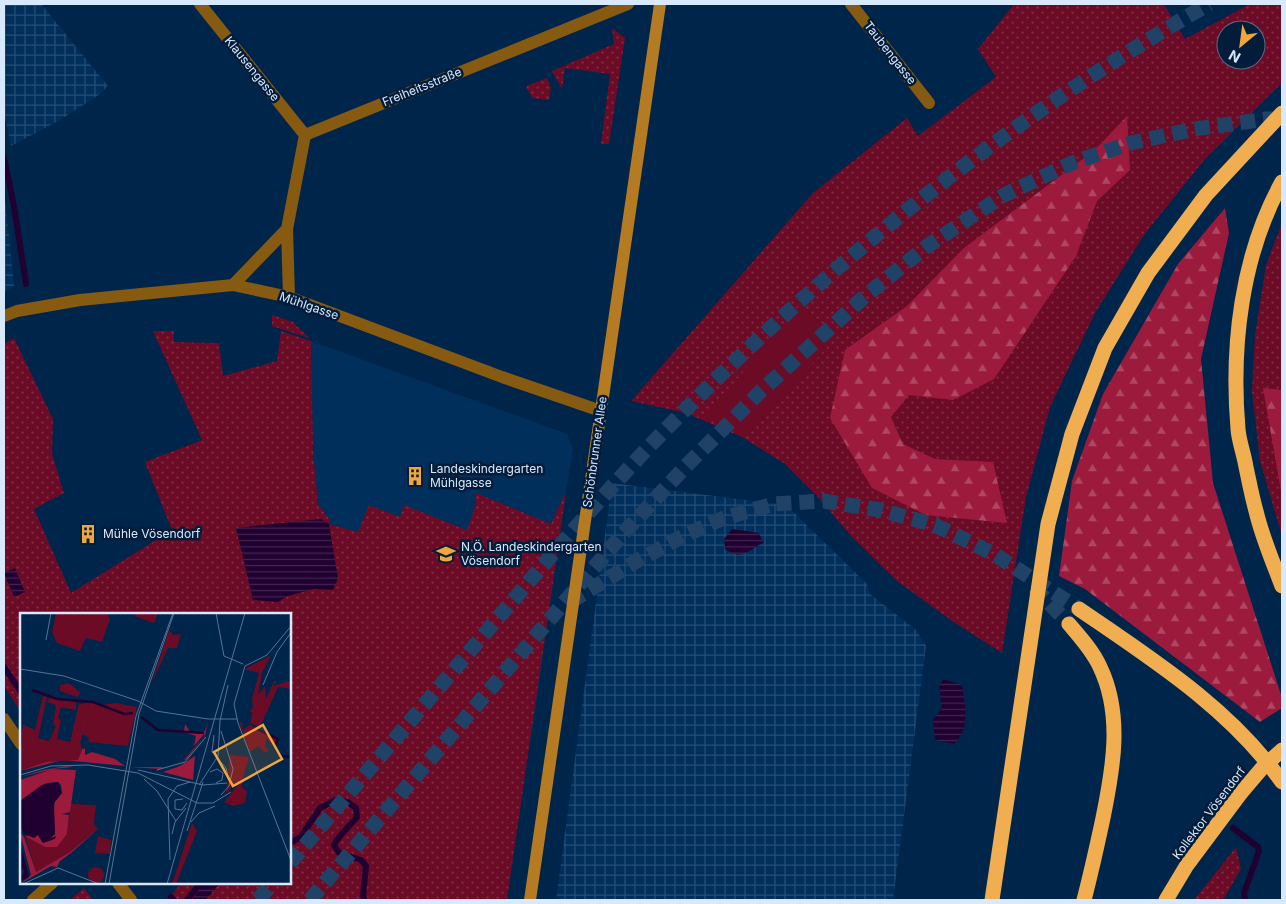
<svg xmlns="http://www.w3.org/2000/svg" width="1286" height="904" viewBox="0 0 1286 904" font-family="Inter,sans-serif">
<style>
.built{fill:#012f5b}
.industrial{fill:url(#industrial-grid)}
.grass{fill:url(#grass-dots);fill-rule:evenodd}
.forest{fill:url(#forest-firs)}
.park{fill:#6b0b25}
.water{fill:url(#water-rules)}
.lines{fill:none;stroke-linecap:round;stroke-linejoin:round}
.stream{stroke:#200030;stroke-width:6}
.motorway-tunnel{stroke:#204266;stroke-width:15;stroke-dasharray:15 8;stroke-linecap:butt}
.minor{stroke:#875a12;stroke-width:12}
.tertiary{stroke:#875a12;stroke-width:12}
.secondary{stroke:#b47b22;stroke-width:12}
.motorway{stroke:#f1ae50;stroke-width:15}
.motorway-bridge{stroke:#f1ae50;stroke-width:15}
.labels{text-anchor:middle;stroke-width:5;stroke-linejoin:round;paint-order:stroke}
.street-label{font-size:12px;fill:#d8e9fd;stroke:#021c39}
.poi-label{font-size:12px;fill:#d8e9fd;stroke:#021c39;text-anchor:start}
.inset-river{fill:none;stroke:#200030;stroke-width:2.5}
.inset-road{fill:none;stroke:#567392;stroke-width:1}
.view{fill:#efa73d;fill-opacity:0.15;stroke:#efa73d;stroke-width:2.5}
.inset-edge{fill:none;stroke:#d8e9fd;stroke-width:2.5}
</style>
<defs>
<pattern id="industrial-grid" width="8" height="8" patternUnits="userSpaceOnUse" patternTransform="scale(1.25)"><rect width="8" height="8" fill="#012f5b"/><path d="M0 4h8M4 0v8" fill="none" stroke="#254d73"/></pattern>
<pattern id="grass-dots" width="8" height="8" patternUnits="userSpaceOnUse" patternTransform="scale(1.25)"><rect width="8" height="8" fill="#6b0b25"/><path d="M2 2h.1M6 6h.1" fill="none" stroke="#7f2f46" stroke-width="1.8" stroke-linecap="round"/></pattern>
<pattern id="forest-firs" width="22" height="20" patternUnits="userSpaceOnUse" patternTransform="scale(1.25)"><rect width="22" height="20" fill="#9c1b3c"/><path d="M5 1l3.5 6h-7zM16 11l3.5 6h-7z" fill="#ad4763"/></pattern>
<pattern id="water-rules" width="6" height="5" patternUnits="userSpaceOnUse" patternTransform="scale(1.25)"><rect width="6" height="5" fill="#200030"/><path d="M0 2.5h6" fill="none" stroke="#40254f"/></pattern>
</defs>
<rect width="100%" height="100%" fill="#00254b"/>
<path class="built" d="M311 341 567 434 573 449 566 492 531 741 329 524 330 520 318 504 313 450Z"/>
<path class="industrial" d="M4 4H41L108 86 100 94 60 120 11 146 4 113Z
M4 190 14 286 4 292Z
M612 483 786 505 867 584 870 594 916 630 926 646 893 900H556Z"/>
<path class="grass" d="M1014 4H1164L1185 39 1250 4H1282V83L1205 159 1144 235 1095 313 1050 407 1026 497 1002 653 952 621 897 581 851 536 817 496 785 464 742 437 686 413 631 401 813 193 907 118 918 136 996 77 978 49ZM1226 30H1256V60H1226Z
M612 28 625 38 609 144H601L610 74 565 68 562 89 552 71 614 44Z
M547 78 551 88 549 100 532 98 526 86Z
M1282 223V536L1260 461 1252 391 1255 335 1266 265Z
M272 315 293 322 309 338 272 326Z
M153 331H174V342L219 343 223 376 277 361 281 331 311 341 313 450 318 504 330 520 329 524 358 532 369 505 400 517 404 505 467 530 476 504V493L551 524 566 492 507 900H168L181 883H290V614H21V712L4 686V344L14 338 53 419 52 454 64 493 34 509 71 593 172 530 145 462 202 440Z
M1236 847 1241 869 1223 900H1194Z
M84 888 93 900H70Z"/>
<path class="forest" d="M1127 116 1130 170 1097 201 1076 256 994 379 953 400 909 395 891 417 903 444 935 459 993 462 1007 523 926 515 872 488 830 418 845 350 907 306 964 248 1095 150Z
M1225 208 1229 233 1201 359 1213 483 1282 698V708L1260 722 1085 589 1059 576 1072 481 1103 394 1178 264Z
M1263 388 1282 390V497Z"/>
<path class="park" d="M801 304 836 337 747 436 704 418Z"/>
<path class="water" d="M321 519 329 524 338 578 333 590 314 589 288 596 278 602 253 600 236 528Z
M732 529 759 533 763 543C747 551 742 561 725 549L724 539Z
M15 568 25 592 14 597 4 573Z
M943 679 962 685C965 706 971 727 954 744L935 740 933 719 942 709 939 687Z
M203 883H220L206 900H192Z"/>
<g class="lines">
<path class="stream" d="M4 158 14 206 26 284
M4 667 21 692
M1233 828 1258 847 1259 851 1244 893 1245 900
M290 843 301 837 320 808 336 800 348 802 356 808 357 817C350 826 339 835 334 845L339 853 361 860 366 866 363 896 365 900
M171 897 174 900
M187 900 200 883"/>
<path class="motorway-tunnel" d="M1034 587 1069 624
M570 602 635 562 683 536 724 518 774 504 824 501 880 510 935 525 994 554 1079 609
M290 863C357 783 425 704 492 625 550 557 607 489 670 425 831 262 1010 117 1209 4
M258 900 273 883
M310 900 621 536 686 466 761 391 864 297 926 247 1004 195 1072 163 1131 143 1194 129 1267 119H1282"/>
<path class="minor" d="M200 4 305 135
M851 4 929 103
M233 285 287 229
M289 297 287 229 305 135 628 4
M4 316 17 311 80 300 233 285 289 297 502 377 601 411
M33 900 52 883"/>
<path class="tertiary" d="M4 719 21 744
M118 883 131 900"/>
<path class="secondary" d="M530 900 660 4"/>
<path class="motorway" d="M1282 182C1241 256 1231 347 1238 429 1239 442 1244 454 1246 467 1249 481 1252 497 1256 511 1262 537 1273 562 1282 586
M1079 609C1152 659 1231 709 1282 782
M1069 624C1080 637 1093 651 1100 667 1123 715 1113 769 1103 818 1097 846 1091 873 1084 900
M992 900 1048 524 1072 434 1105 348 1148 273 1206 195 1282 113
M1166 900 1187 865 1240 794"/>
<path class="motorway-bridge" d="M1240 794 1263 767 1282 750"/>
</g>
<defs>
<g id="building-bare" transform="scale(1.5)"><path d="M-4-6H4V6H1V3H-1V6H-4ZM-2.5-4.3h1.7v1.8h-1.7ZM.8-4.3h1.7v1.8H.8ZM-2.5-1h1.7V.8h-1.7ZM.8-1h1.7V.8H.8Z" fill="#efa73d" stroke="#021c39" stroke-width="2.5" paint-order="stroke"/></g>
<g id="school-bare" transform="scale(1.5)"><path d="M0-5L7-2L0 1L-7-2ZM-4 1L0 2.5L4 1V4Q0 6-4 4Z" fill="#efa73d" stroke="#021c39" stroke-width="2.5" paint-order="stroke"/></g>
</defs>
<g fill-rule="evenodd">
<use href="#building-bare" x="415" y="476"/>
<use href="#building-bare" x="88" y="534"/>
<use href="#school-bare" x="446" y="554"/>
</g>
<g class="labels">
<g class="street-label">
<text transform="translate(890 53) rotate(52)" y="4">Taubengasse</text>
<text transform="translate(252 69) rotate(51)" y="4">Klausengasse</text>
<text transform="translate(422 87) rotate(-22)" y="4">Freiheitsstraße</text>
<text transform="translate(309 306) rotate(19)" y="4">Mühlgasse</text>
<text transform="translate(595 452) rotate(-82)" y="4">Schönbrunner Allee</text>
<text transform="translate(1209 813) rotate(-53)" y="4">Kollektor Vösendorf</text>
</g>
<g class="poi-label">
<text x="430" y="473">Landeskindergarten<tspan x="430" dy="14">Mühlgasse</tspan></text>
<text x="103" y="538">Mühle Vösendorf</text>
<text x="461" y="551">N.Ö. Landeskindergarten<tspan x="461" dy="14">Vösendorf</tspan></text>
</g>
</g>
<g transform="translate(20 613)">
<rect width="271" height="271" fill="#00254b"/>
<path d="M149 17 153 22 161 21 157 35H148L131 72ZM251 42 242 60 238 82 245 73 246 86 254 68H257L253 73 266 69 263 68 271 69V76L258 74 240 114 227 109H231L232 99 229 98 233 95 232 86 239 60 225 56ZM68 89 82 92 96 90 117 94 108 133 68 129 69 125 62 121ZM219 109 226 111 222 110 223 117 230 112 258 127 254 133 246 125 245 134 249 137 245 140 238 133 230 139ZM210 142 229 144 223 164 222 174 227 178 225 190 213 193 204 189 219 171 216 169 206 181ZM51 191 76 192 74 211 78 216 50 239 16 259 5 223 25 234 39 231 47 221ZM172 210 177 218 156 271H152ZM68 262a8 8 0 1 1 16 0a8 8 0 1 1-16 0Z" fill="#6b0b25"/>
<path d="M65 107 60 129 61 137 65 135V142L72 139 95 146 105 153 43 147 0 158 3 112 10 115 8 123 47 139ZM188 109 185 123 167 146 140 156 110 154H145L164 147 184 124 185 120 174 133 176 123 164 119 165 111 170 119 179 120 185 118ZM175 143 173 167 143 159 160 153ZM46 153 54 154 31 156 56 157 50 199 42 201 49 202 47 221 37 234H25L5 223 18 222 23 230 35 221 33 200 35 188 42 180 41 172 38 169 26 170 0 188V167L30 157 0 164 23 157ZM78 216 51 240 40 248 37 254 31 253 0 271 11 262 0 220 4 224 16 259 50 239Z" fill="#9c1b3c"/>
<path d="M49 70 61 80 57 84 40 78V72Z" fill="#6b0b25"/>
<path d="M36 0H87L90 6 82 29 66 25 60 38 37 30 32 19ZM116 0H138L134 10 115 3ZM23 83 27 84 18 125 29 128 36 113 33 112 36 92 27 89 31 84 56 89V97L41 94 38 105 41 107 37 126 50 129 59 91 69 90 60 128 62 137 58 147 26 149 0 158 3 112 15 117Z" fill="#6b0b25"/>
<path d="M78 223 91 227 90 241 75 240Z" fill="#6b0b25"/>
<path d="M38 169 42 180 34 190 35 221 30 225 36 223 35 226 23 230 18 222 14 225 4 221 0 212V188L22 172ZM0 229 9 264 3 267H0L4 259 3 255 0 257Z" fill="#200030"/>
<path class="inset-river" d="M12 77 37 86 73 89 104 101 113 100M121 104 138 117 184 120M237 116 258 126 255 133M255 136 261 143 272 144"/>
<path class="inset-road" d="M196 0 204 43 223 51M272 12 247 42 225 53 214 91 218 110 272 250M26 27 31 0M0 56 44 63 118 88 136 98 188 106H217M243 72 257 39 272 18M201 118 213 156 209 173 201 182M194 122 192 139 206 155 209 168M118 157 183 172 207 170M137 157 165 149 186 124M190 159 197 156 203 160 202 167 196 170M0 162 31 153 68 152 118 160 177 190H193L211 179M124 166 137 178 156 208M179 172 198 143 200 108 208 72M163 186 155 187V196L162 197 167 190M171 209 179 200 195 193M167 218 183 169M152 221 155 209 166 195M150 247 148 186 157 173 170 169M3 271 38 255 79 271M85 271 116 103 153 0M89 271 119 101 154 0M147 271 225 0"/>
<path class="view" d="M243 112 262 146 213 173 194 139Z"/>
<rect width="271" height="271" class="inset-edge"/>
</g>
<rect width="1286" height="904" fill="none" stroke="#d8e9fd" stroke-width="10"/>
<g transform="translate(1241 45) rotate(209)"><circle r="24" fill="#021c39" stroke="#586e87"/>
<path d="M0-4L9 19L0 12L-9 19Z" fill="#efa73d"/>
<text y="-8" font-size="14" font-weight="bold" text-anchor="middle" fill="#d8e9fd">N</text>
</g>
</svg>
